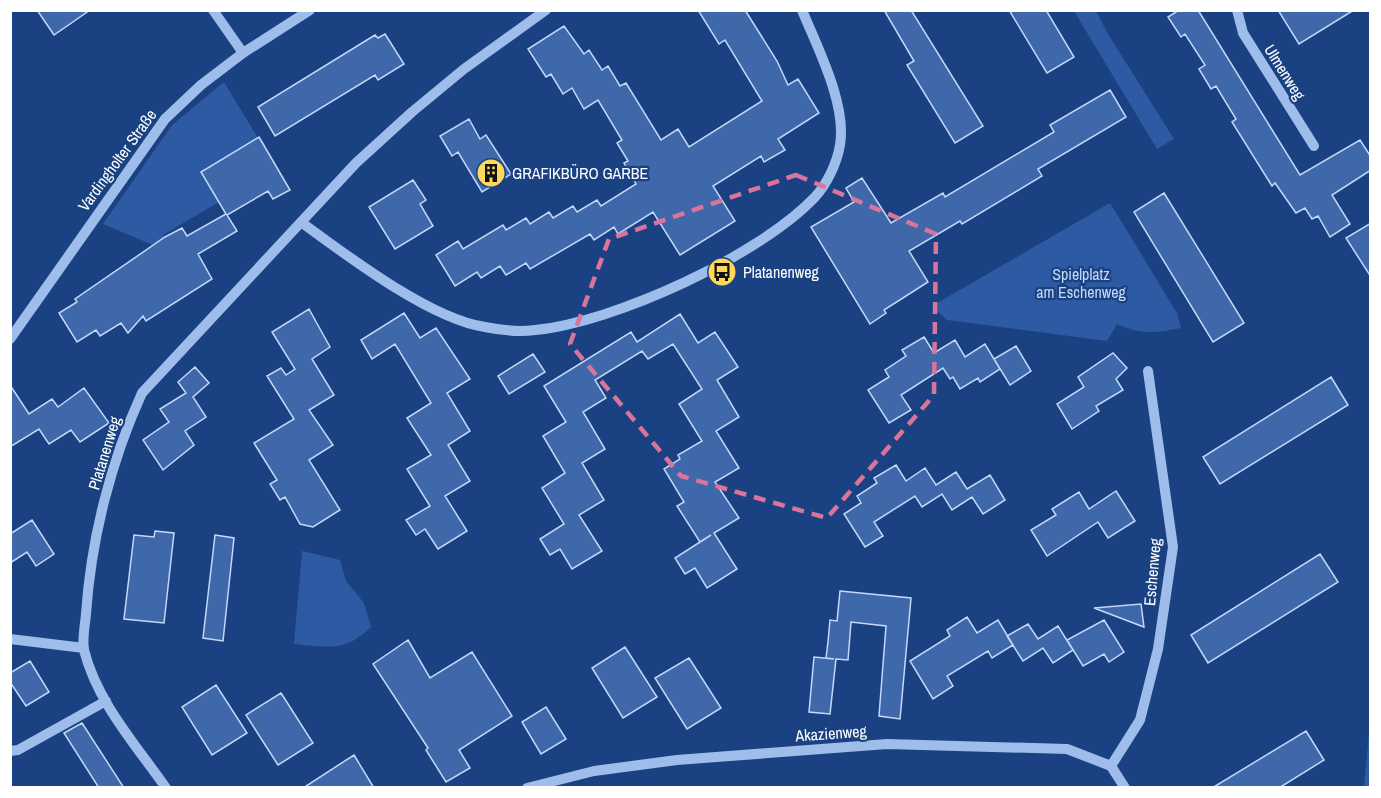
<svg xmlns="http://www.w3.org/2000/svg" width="1381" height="798" viewBox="0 0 1381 798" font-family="'Archivo Narrow',sans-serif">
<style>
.green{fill:#2d5aa2}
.building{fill:#3e68aa;stroke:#c4d8f8;stroke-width:1.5}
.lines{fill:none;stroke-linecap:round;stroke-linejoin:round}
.minor{stroke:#9fbdeb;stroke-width:10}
.marked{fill:none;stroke:#da749d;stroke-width:4.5;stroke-dasharray:12 8;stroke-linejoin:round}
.labels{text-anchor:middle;stroke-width:4.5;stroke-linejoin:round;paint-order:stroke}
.street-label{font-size:16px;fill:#fff;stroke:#1a4283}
.poi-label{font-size:16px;fill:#fff;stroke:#1a4283;text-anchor:start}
.park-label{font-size:16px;fill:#c4d8f8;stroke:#1a4283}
</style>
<rect width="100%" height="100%" fill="#1a4283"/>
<path class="green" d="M1074 11H1096L1108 34 1174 139 1157 149Z
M224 82 258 138 219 202 163 235 174 254 103 224 172 125Z
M1110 203 1177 313 1181 328C1156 333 1140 335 1117 324L1107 341 947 320 932 306Z
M302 551 340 560 346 581 364 603 371 627C344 653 328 647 294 644Z
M1370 721V787H1364Z"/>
<path class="building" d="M37 10H90L54 35Z
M698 10H745L777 61 788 85 798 79 819 113 778 139 785 150 764 162 761 156 713 186 735 221 680 255 653 212 618 234 614 227 594 240 590 234 530 269 526 263 506 275 500 266 481 278 477 272 455 286 436 255 458 241 463 249 503 225 506 230 526 218 530 224 549 212 553 218 573 206 577 212 597 200 601 206 636 184 624 163 628 161 617 143 622 140 598 100 584 109 572 88 563 94 551 74 546 77 528 49 564 26 584 54 589 50 602 70 608 66 620 86 626 83 661 140 678 129 689 147 762 101 725 40 719 44Z
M884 10H911L983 126 955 143 907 65 914 61Z
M1009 10H1046L1074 57 1047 73Z
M1179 10H1198L1300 175 1360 140 1371 157V170L1332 195 1350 224 1330 237 1318 216 1312 219 1305 208 1296 213 1275 183 1272 186 1232 122 1236 119 1216 86 1211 89 1199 69 1205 65 1185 34 1181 37 1168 17Z
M1278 10H1354L1299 44Z
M385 34 404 64 378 80 375 75 275 136 258 107 375 35 378 38Z
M1110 90 1126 117 1038 169 1042 176 962 224 960 221 909 251 928 282 884 310 886 313 870 324 811 227 854 202 846 188 862 178 891 223 943 193 945 197 1054 132 1050 125Z
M469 119 480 139 486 135 511 174 482 192 458 152 452 156 440 136Z
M259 137 290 190 273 199 268 191 227 215 237 231 198 254 212 279 146 321 143 316 128 333 121 323 100 336 96 330 77 342 59 313 77 302 75 299 165 237 182 228 187 236 226 214 201 172Z
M413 180 426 200 420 204 433 226 395 249 369 207Z
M1164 193 1244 323 1213 342 1134 212Z
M1371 223V277L1346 238Z
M309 309 330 347 312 359 334 395 309 410 333 445 309 460 340 510 313 527 300 524 285 497 280 500 270 484 277 480 254 443 294 419 267 376 281 368 286 375 295 369 272 332Z
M404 313 420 338 436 328 470 379 447 393 470 431 448 445 470 481 445 496 467 531 438 549 425 529 416 535 406 520 430 506 407 469 431 455 407 418 431 403 395 344 372 359 361 340Z
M680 314 698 343 715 332 738 367 717 380 739 417 716 431 739 468 715 482 739 518 714 533 737 569 707 588 695 568 685 574 675 558 711 535 700 542 677 506 684 502 664 469 680 459 678 455 702 441 679 404 702 389 673 344 648 359 642 351 595 380 606 398 583 412 605 449 582 463 604 500 579 515 602 551 572 569 560 549 550 555 540 539 564 524 542 488 565 473 543 436 566 422 544 386 631 332 637 342Z
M924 337 934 353 955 340 965 357 985 344 1000 369 980 382 978 378 960 389 953 377 950 379 943 368 901 395 911 410 889 423 868 390 889 377 885 370 906 356 902 350Z
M1016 346 1031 371 1010 385 994 359Z
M1113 353 1127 368 1116 379 1123 390 1096 406 1099 411 1072 429 1057 404 1084 387 1078 377Z
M533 354 545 372 509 394 498 376Z
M195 367 209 383 193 397 206 417 185 431 194 445 163 470 143 440 169 422 160 409 186 393 178 382Z
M1331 377 1348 405 1220 484 1203 457Z
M10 385 29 414 52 399 58 407 84 388 109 423 80 442 71 430 49 444 39 429 10 447Z
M896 465 906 481 925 468 936 485 956 472 967 489 990 475 1005 500 983 514 972 497 952 510 942 494 922 507 915 496 874 522 883 536 865 547 844 514 861 503 857 496 877 483 874 478Z
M1116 491 1135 521 1108 538 1098 522 1047 556 1031 530 1056 515 1052 509 1079 492 1089 509Z
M32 520 54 554 36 566 27 552 10 563V534Z
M155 531 174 533 164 623 124 619 134 535 154 537Z
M215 535 234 538 223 641 203 638Z
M1320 554 1338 582 1208 663 1191 635Z
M840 591 911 598 900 719 879 716 886 626 851 622 848 660 836 659 830 714 809 712 814 657 834 659 826 658 828 642 830 620 837 621Z
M1141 604 1144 627 1094 608Z
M967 617 977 633 998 620 1013 645 992 658 988 651 947 676 953 686 933 699 910 661 950 636 947 630Z
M1104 620 1124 652 1109 662 1104 654 1083 666 1067 640Z
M1028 624 1038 639 1058 626 1073 650 1053 663 1043 648 1023 661 1007 636Z
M408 640 430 678 472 652 512 716 459 750 470 768 446 782 426 750 428 748 373 664Z
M625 647 657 697 623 718 592 668Z
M689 658 721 708 687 729 655 678Z
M30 661 49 692 26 706 10 682V673Z
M216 685 247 733 212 755 182 707Z
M281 693 313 743 278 765 246 715Z
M546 707 566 739 541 754 522 722Z
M82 723 124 788H99L64 733Z
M1306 731 1324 760 1279 788H1212Z
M354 755 374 788H303Z"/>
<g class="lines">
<path class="minor" d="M213 10 243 53
M1237 10 1243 33 1314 146
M301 222C346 255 430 319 485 327 500 330 520 332 535 330 615 322 759 256 815 197 827 184 837 163 840 145 847 104 817 47 802 10
M10 339 165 119 201 85 243 53 310 10
M10 639 84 648
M10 751 18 750 106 701
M1111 766 1140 720 1158 649 1173 547 1148 371
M166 788C136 745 97 702 84 650 82 639 85 625 86 614 91 539 111 461 142 393L356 163 412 112 464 69 546 10
M527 788 594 771 677 760 887 744 1067 749 1111 766 1125 788"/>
</g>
<path class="marked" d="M796 175 936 234 934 395 827 518 681 476 570 344 609 239Z"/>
<defs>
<g id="building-disc" transform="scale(1.5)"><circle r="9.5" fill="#fdd85b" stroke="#1a4283"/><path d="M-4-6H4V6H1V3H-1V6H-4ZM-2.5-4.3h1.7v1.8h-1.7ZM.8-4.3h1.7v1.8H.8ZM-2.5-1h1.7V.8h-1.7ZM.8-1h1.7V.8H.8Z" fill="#111"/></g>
<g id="bus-disc" transform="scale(1.5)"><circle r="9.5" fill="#fdd85b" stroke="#1a4283"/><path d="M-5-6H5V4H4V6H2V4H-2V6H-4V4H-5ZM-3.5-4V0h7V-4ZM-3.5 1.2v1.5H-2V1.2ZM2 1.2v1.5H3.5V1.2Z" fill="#111"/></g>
</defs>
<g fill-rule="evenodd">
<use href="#building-disc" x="491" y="173"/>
<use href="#bus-disc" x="722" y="272"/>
</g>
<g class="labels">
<g class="street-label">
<text transform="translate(1285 72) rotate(58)" y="6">Ulmenweg</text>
<text transform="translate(117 160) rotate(-54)" y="6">Vardingholter Straße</text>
<text transform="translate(104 453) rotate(-73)" y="6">Platanenweg</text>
<text transform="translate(1152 572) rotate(-85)" y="6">Eschenweg</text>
<text transform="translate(831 733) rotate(-4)" y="6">Akazienweg</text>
</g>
<g class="poi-label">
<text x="512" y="179">GRAFIKBÜRO GARBE</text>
<text x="743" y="278">Platanenweg</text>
</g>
<g class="park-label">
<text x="1081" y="280">Spielplatz<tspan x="1081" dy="18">am Eschenweg</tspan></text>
</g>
</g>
<rect width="1381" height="798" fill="none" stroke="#ffffff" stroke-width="24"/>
</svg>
